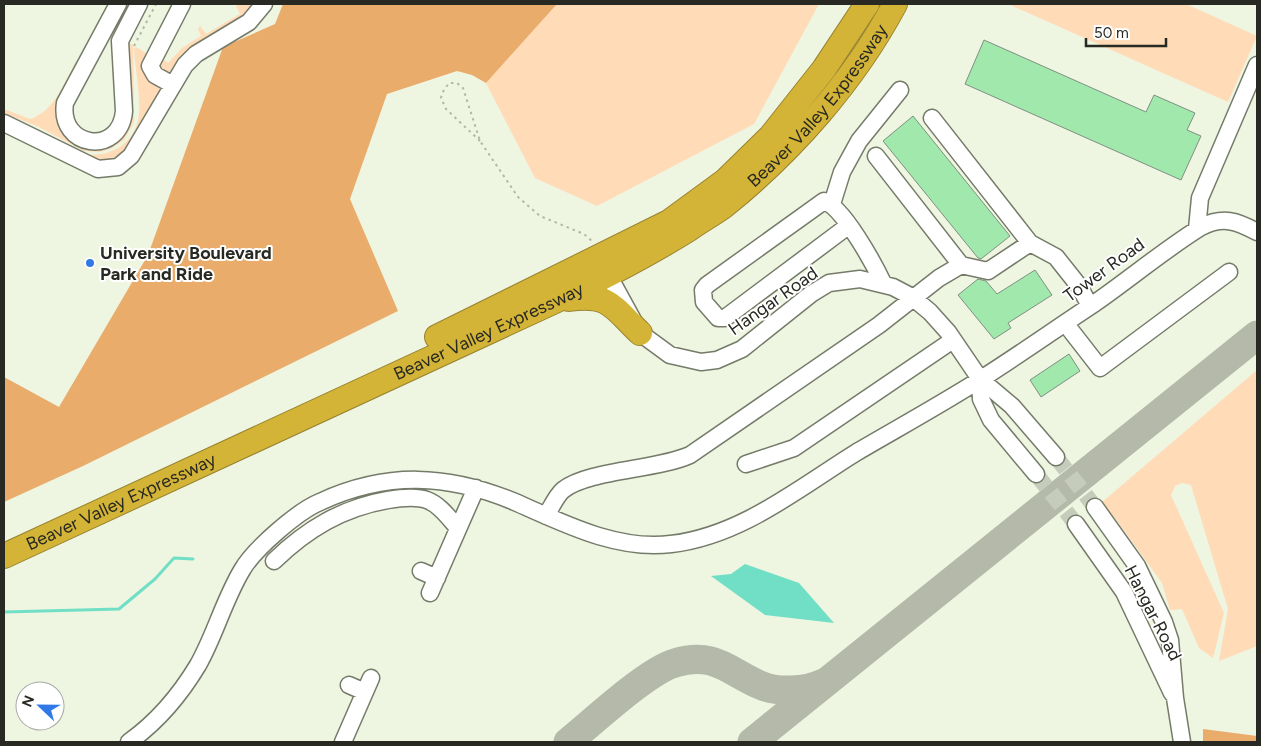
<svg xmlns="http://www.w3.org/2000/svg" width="1261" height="746" viewBox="0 0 1261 746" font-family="Figtree,sans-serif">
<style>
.green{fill:#ffdbb7}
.forest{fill:#e9ac6b}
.water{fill:#71dfc6}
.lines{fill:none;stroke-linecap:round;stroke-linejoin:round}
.stream{stroke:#71dfc6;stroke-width:3}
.taxiway{stroke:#b4b9a9;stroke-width:29}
.building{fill:#a0e8ac;stroke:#809082}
.minor-tunnel{stroke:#c6ccbb;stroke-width:16;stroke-dasharray:16 8;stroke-linecap:butt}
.minor-casing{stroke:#757b69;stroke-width:19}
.highway-casing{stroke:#978330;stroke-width:26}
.path{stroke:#b2b7a7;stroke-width:2;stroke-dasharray:2.5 4;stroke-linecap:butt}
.minor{stroke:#fff;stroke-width:16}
.highway{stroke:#d4b437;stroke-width:24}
.poi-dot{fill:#3079e6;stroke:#fff;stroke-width:2}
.labels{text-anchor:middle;stroke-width:4;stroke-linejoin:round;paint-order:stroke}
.street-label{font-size:18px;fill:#272922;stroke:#fff}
.poi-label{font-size:18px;font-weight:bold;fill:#272922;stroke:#fff;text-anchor:start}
</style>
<rect width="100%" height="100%" fill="#eef5e1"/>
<path class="green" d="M237 4H256L246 15 188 51 169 73 167 74 156 65 162 58 168 63 182 48 201 36 198 29 200 26 206 34 240 14 236 6Z
M557 4H819L754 124 597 206 535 178 486 83Z
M1008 4H1186L1257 36 1228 102Z
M127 42 133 45 134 122 124 140 112 148 100 152 84 151 39 127 4 113V109L30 119C54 112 65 82 76 61L78 62 58 123 63 132 121 137 128 126Z
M136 47 146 53 160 91C153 105 127 156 114 160 103 164 94 159 84 154 108 158 133 145 138 120 142 100 135 70 134 49Z
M1257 370V646L1219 661 1228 609 1191 485 1182 483 1175 486 1171 495 1224 613 1213 658 1199 648 1182 609 1170 610 1162 583 1115 518 1101 503Z"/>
<path class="forest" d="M283 4H557L486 83 472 75 457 71 387 94 350 199 398 311 83 466 4 502V377L59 407 148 255 223 47 275 24Z
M1203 729 1257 736V742H1203Z"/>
<path class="water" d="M745 564 799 583 834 623 765 615 711 576 731 574Z"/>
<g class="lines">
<path class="stream" d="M4 612 119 609 155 579 174 558 193 559"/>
<path class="taxiway" d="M568 742C593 722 647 671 675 663 714 651 728 671 760 685 778 693 806 691 823 683
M752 742 1257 335"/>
</g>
<path class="building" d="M984 40 1146 112 1154 95 1195 113 1187 130 1201 136 1181 180 965 84Z
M913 116 1010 236 981 259 978 258 883 141Z
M1035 270 1052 295 1008 323 1011 328 994 339 958 295 978 279 986 281 997 294Z
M1069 354 1080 371 1041 397 1030 380Z"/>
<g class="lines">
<path class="minor-tunnel" d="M1056 457 1095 507
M1036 474 1076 524"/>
<g class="minor-casing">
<path id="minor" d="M118 4 65 103C58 148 120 157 124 111L120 41 139 4
M173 85 155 75 150 66 182 4
M932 118 1030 243
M4 123 98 169 118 167 131 156 185 65 196 54 249 22 264 4
M876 156 961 265
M832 204 842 172 859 141 900 90
M848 226 725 318H718L704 302 703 290 707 285 824 201C843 207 874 264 883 283
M1197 229 1200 198 1257 65
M604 267 640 333 670 355 701 362 717 360 742 349 811 294 829 283 860 279 893 287 912 297 930 312 948 332 980 379 1012 406 1056 457
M1065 323 1100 368 1229 272
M980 379 981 399 991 420 1036 474
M746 464 794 448 953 340
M1095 507 1137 566 1164 622 1170 640 1175 698 1182 742
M546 516C551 508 556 496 563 490 588 470 657 470 690 455L879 325 939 278 961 265 988 271 1030 243 1056 257 1079 286 1090 306
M1076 524 1124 592 1172 693
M274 561C307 529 342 508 388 500 400 498 415 496 427 500 440 505 449 518 458 528
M421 571 437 578
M430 593 476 488
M349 685 365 692
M129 742C157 722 180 695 198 665 215 635 224 600 242 570 254 549 298 511 320 502 387 471 448 474 515 502 563 523 617 551 671 544 741 536 799 488 857 452 898 428 940 405 981 379 1019 355 1057 328 1095 303 1131 278 1164 250 1201 227 1223 216 1237 221 1257 232
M343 742 371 678"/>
</g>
<g class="highway-casing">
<g id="highway">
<path d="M569 299C609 293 613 307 640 333"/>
<path d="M437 337 669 222 725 181 771 136 824 69 867 4"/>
<path id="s1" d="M4 556 555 301C601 279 646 256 689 229 700 221 713 214 724 206 792 151 854 81 895 4"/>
</g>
</g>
<path class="path" d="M134 46 156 4
M480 141 446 109 441 98 442 93 449 83H457L463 88 480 141 518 197 540 216 584 234 593 242"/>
<use href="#minor" class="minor"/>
<use href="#highway" class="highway"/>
</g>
<circle class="poi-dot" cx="90" cy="263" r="5"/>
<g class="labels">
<g class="street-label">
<text dy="6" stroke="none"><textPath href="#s1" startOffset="939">Beaver Valley Expressway</textPath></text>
<text transform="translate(1104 270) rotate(-36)" y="6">Tower Road</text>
<text transform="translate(773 301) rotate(-35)" y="6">Hangar Road</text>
<text dy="6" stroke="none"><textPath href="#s1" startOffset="534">Beaver Valley Expressway</textPath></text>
<text dy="6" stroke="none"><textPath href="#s1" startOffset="129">Beaver Valley Expressway</textPath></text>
<text transform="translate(1153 613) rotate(63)" y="6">Hangar Road</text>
</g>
<g class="poi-label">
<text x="100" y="259">University Boulevard<tspan x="100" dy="21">Park and Ride</tspan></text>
</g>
</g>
<rect width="1261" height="746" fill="none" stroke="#272922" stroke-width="10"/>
<g transform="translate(40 706) rotate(292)"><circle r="24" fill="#ffffff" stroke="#a9a9a7"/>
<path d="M0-4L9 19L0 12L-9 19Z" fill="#3079e6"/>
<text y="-8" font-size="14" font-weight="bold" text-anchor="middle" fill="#272922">N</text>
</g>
<path d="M1086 38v8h80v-8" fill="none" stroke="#272922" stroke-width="2.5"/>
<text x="1094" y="38" font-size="15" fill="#272922" stroke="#ffffff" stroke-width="4" paint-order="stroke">50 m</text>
</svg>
